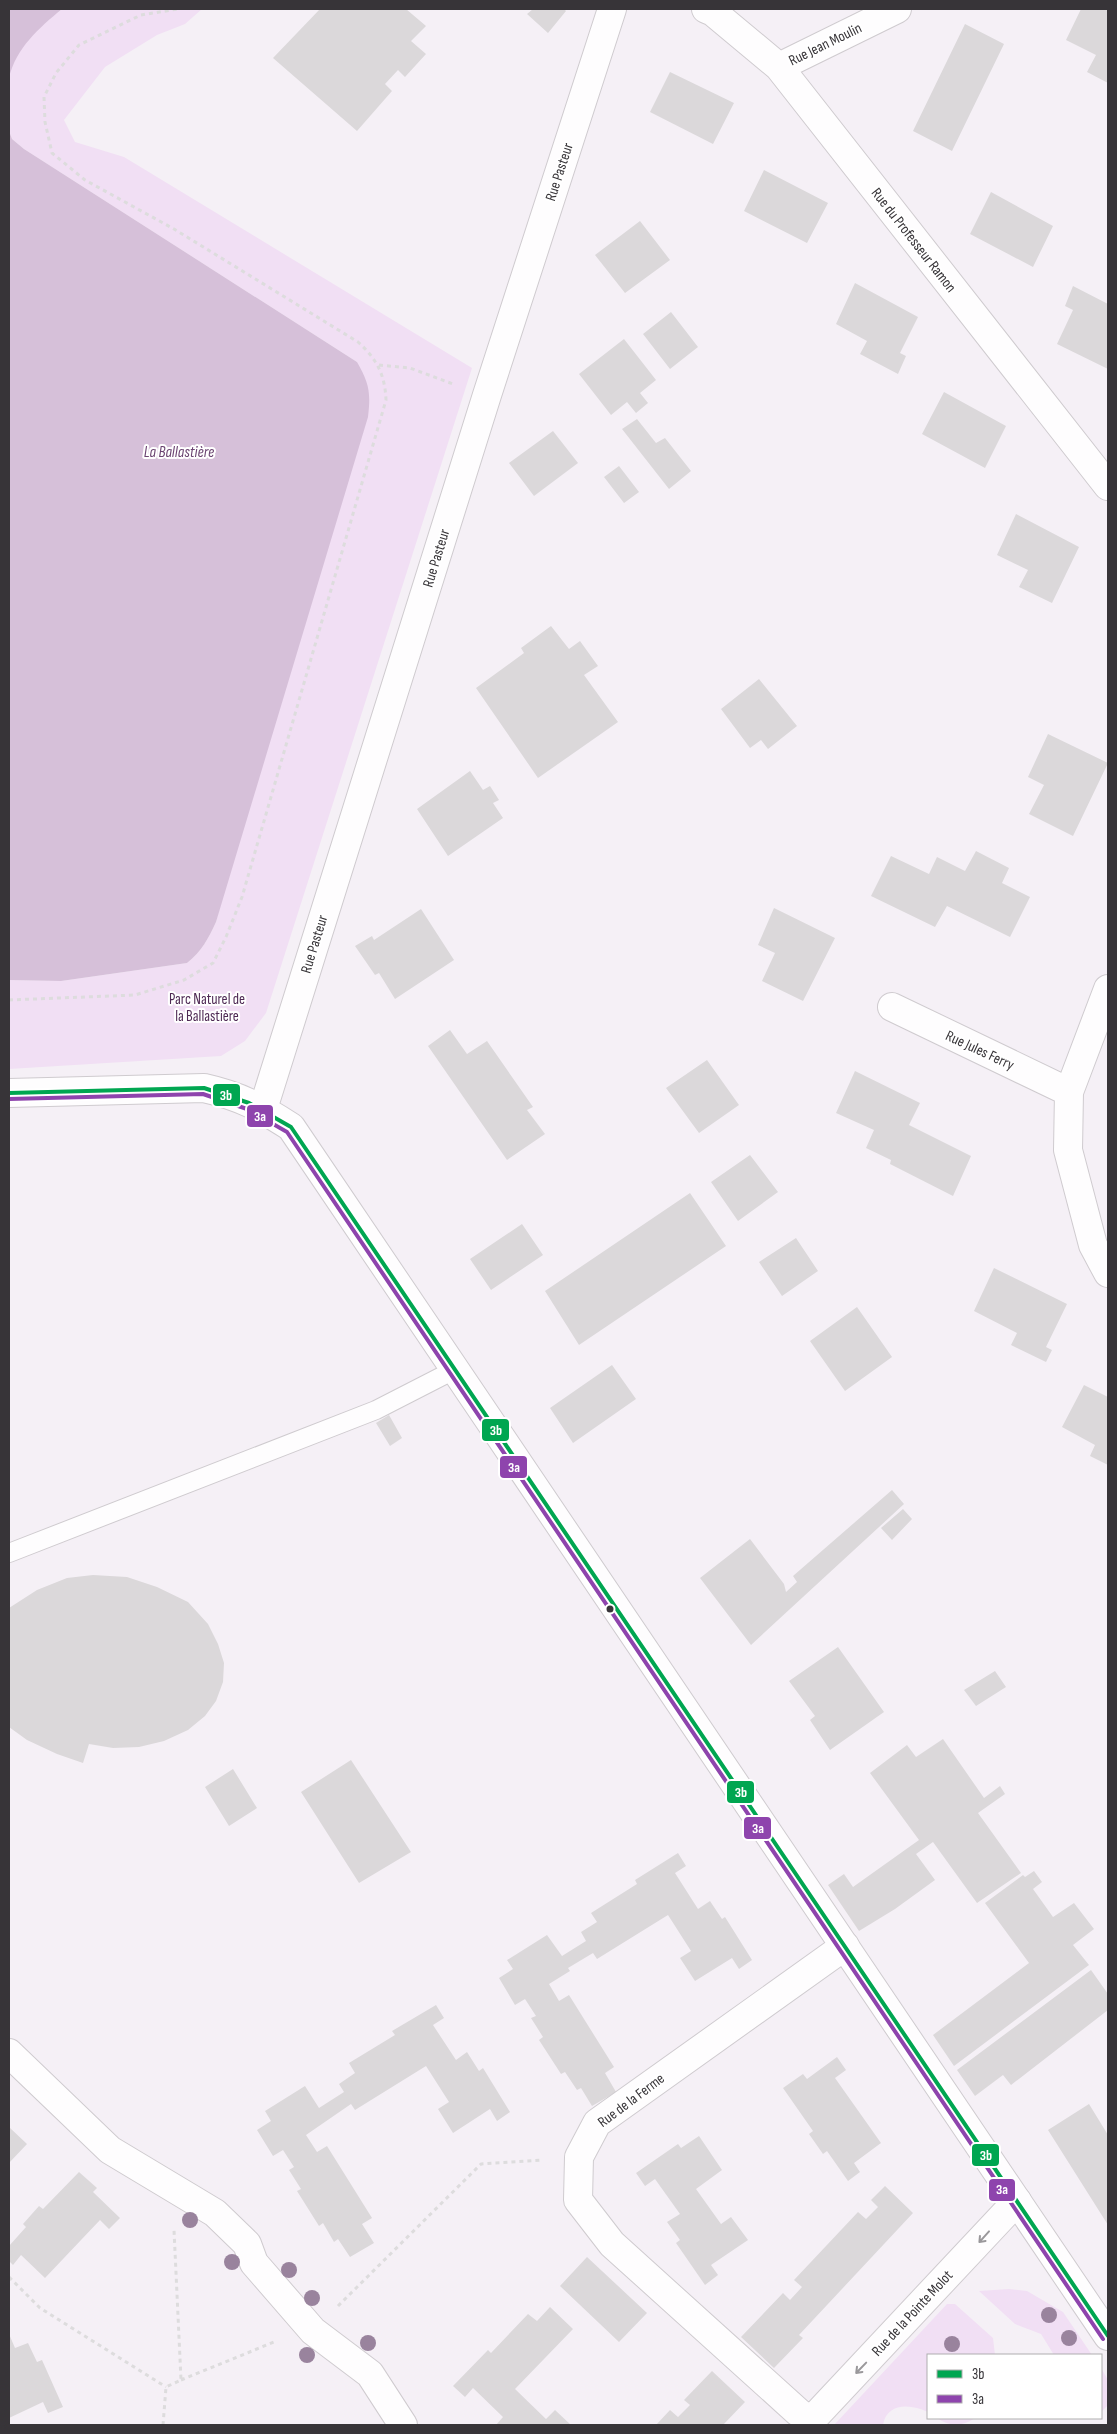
<svg xmlns="http://www.w3.org/2000/svg" width="1117" height="2434" viewBox="0 0 1117 2434" font-family="'Sofia Sans Condensed',sans-serif">
<style>
.green{fill:#f1dff4}
.water{fill:#d6c0d9}
.building{fill:#dbd8da}
.lines{fill:none;stroke-linecap:round;stroke-linejoin:round}
.service-casing{stroke:#cfcbcf;stroke-width:20}
.pedestrian-casing{stroke:#cfcbcf;stroke-width:30}
.minor-casing{stroke:#cfcbcf;stroke-width:30}
.tertiary-casing{stroke:#cfcbcf;stroke-width:30}
.path{stroke:#dddcdd;stroke-width:3;stroke-dasharray:4 4;stroke-linecap:butt}
.service{stroke:#fefdfe;stroke-width:18}
.pedestrian{stroke:#fefdfe;stroke-width:28}
.minor{stroke:#fefdfe;stroke-width:28}
.tertiary{stroke:#fefdfe;stroke-width:28}
.bus-1-casing{stroke:#fff;stroke-width:8}
.bus-2-casing{stroke:#fff;stroke-width:8}
.bus-1{stroke:#00a651;stroke-width:4}
.bus-2{stroke:#8e44ad;stroke-width:4}
.tree{fill:#99839d}
.oneway{stroke:#9a989b}
.bus-dot{fill:#373438;stroke:#fff;stroke-width:2}
.labels{text-anchor:middle;stroke-width:4;stroke-linejoin:round;paint-order:stroke}
.street-label{font-size:15px;fill:#373438;stroke:#fff}
.park-label{font-size:15px;fill:#4e2954;stroke:#fff}
.water-label{font-size:16px;font-style:italic;fill:#6b4471;stroke:#fff}
.line-badge{stroke:#fff;stroke-width:2}
.badge-label{font-size:14px;text-anchor:middle;font-weight:bold;fill:#fff}
</style>
<rect width="100%" height="100%" fill="#f5f0f6"/>
<path class="green" d="M62 9H202L185 24 157 35 105 67 64 120 75 142 124 157 472 368 266 1013 245 1041 221 1056 9 1069V980L61 981 187 963C202 951 208 939 216 922L357 362 24 149 12 139 9 131C9 114 6 95 9 77 13 48 41 26 62 9Z
M1009 2289 1027 2291 1063 2312 1092 2355H1054L1041 2334 1015 2324 979 2291Z
M947 2304H955L993 2338 995 2355H928V2412C911 2404 887 2402 883 2425H834Z
M1101 2368 1108 2380V2405L1101 2412Z
M937 2418H975C962 2427 950 2427 937 2418Z"/>
<path class="water" d="M9 9H62C39 28 16 48 9 78Z
M9 131 12 139 24 149 357 362C369 383 371 392 368 417L216 922C208 939 202 951 187 963L61 981 9 980Z"/>
<path class="building" d="M320 9H406L426 26 411 41 426 54 405 77 398 70 385 84 392 91 357 131 273 58Z
M533 9H564L566 11 548 33 527 14Z
M1081 9H1108V83L1087 72 1096 55 1066 40Z
M965 24 1004 44 952 151 913 131Z
M670 72 734 103 713 144 650 112Z
M764 170 828 203 807 243 744 211Z
M991 192 1053 226 1033 267 970 234Z
M640 221 670 260 625 293 595 255Z
M855 283 918 317 900 353 906 356 898 374 860 354 867 341 836 324Z
M1073 286 1108 304V369L1057 344 1073 310 1065 306Z
M671 312 698 347 670 369 643 334Z
M624 339 656 380 640 393 648 403 636 413 627 402 611 415 579 374Z
M944 392 1006 426 985 468 922 434Z
M637 419 656 443 665 438 691 471 669 489 622 429Z
M553 431 578 463 534 496 509 463Z
M619 466 639 492 624 503 604 477Z
M1016 514 1079 547 1052 603 1019 587 1028 570 997 555Z
M551 626 569 649 580 641 598 666 584 675 618 722 538 778 476 688 524 653 521 648Z
M759 679 797 726 768 749 761 740 750 748 721 709Z
M1048 734 1108 763 1073 836 1029 814 1044 785 1028 777Z
M470 771 483 790 490 786 499 800 493 803 503 818 448 856 417 809Z
M976 851 1009 868 1002 883 1030 897 1010 937 947 906 935 927 871 896 891 856 929 874 937 857 965 871Z
M774 908 835 938 803 1001 762 981 775 953 758 945Z
M421 909 454 960 395 999 379 973 375 975 355 946 372 936 374 940Z
M450 1030 467 1054 487 1041 533 1107 527 1110 545 1134 507 1160 428 1046Z
M707 1060 739 1105 699 1133 666 1088Z
M855 1071 920 1103 909 1125 971 1156 953 1196 890 1164 891 1160 866 1148 874 1130 836 1113Z
M750 1155 778 1192 738 1221 711 1182Z
M690 1193 726 1246 579 1345 545 1291Z
M522 1224 543 1255 491 1290 470 1259Z
M796 1238 818 1271 782 1296 759 1262Z
M994 1268 1067 1304 1046 1347 1052 1350 1046 1362 1011 1345 1017 1333 974 1311Z
M857 1307 892 1357 845 1391 810 1341Z
M612 1365 636 1399 573 1443 550 1408Z
M1084 1385 1108 1397V1465L1090 1456 1095 1445 1062 1427Z
M389 1415 402 1438 390 1446 376 1423Z
M892 1490 904 1504 751 1645 700 1578 750 1539 784 1584 786 1592 797 1582 793 1576Z
M903 1509 912 1519 892 1540 881 1528Z
M93 1575 127 1577 157 1587 188 1602 208 1624 218 1644 224 1663 223 1682 216 1701 205 1716 188 1730 164 1741 139 1747 113 1748 89 1744 83 1763 57 1754 27 1740 9 1727V1608L37 1590 67 1578Z
M838 1647 884 1712 830 1750 810 1720 815 1716 789 1681Z
M995 1671 1006 1687 976 1706 964 1690Z
M943 1739 984 1798 1000 1786 1005 1794 978 1813 1021 1873 977 1903 933 1842 916 1854 935 1880 895 1909 859 1931 828 1885 844 1874 853 1887 919 1840 870 1773 907 1745 916 1757Z
M351 1760 411 1852 359 1883 301 1792Z
M233 1769 257 1808 229 1826 205 1787Z
M678 1853 686 1866 675 1873 698 1909 710 1901 722 1919 725 1917 752 1960 739 1969 732 1958 695 1981 680 1958 691 1951 668 1915 597 1959 593 1953 568 1968 570 1971 549 1984 559 2001 569 1995 614 2067 605 2073 616 2092 592 2106 581 2088 577 2090 565 2072 561 2074 539 2040 543 2037 531 2018 536 2016 525 1999 515 2005 499 1978 513 1969 507 1960 547 1935 562 1956 586 1941 581 1932 597 1922 591 1913 637 1884 635 1880Z
M1034 1871 1042 1882 1033 1889 1053 1917 1074 1903 1094 1929 1073 1945 1089 1965 954 2066 933 2035 1029 1963 985 1903 1023 1875 1025 1877Z
M1091 1970 1108 1994V2010L1011 2085 1003 2075 975 2096 957 2070Z
M436 2005 444 2018 433 2025 456 2060 467 2052 479 2071 483 2068 510 2112 497 2121 490 2109 453 2133 438 2109 449 2102 426 2066 355 2110 351 2104 306 2135 317 2152 327 2146 372 2218 362 2224 374 2243 350 2257 338 2239 334 2242 323 2223 319 2226 297 2191 301 2189 289 2170 294 2167 283 2150 273 2156 257 2130 271 2121 265 2111 305 2086 319 2108 344 2092 339 2084 355 2073 349 2063 395 2035 392 2031Z
M837 2057 846 2070 835 2078 881 2143 854 2163 860 2172 848 2181 827 2151 823 2154 809 2134 813 2131 783 2088 803 2074 807 2079Z
M1089 2104 1108 2135V2225L1048 2130Z
M9 2127 27 2144 9 2163Z
M699 2136 722 2170 696 2189 721 2224 731 2217 748 2240 711 2265 718 2275 705 2285 676 2243 680 2240 667 2222 680 2214 655 2179 645 2186 636 2173 678 2144 681 2148Z
M79 2172 97 2188 93 2192 120 2218 109 2229 100 2220 45 2278 21 2255 13 2265 9 2261V2246L26 2227 23 2224 39 2206 43 2209Z
M885 2186 913 2213 799 2335 803 2338 774 2368 741 2337 783 2293 790 2300 802 2287 794 2280 858 2212 866 2219 878 2207 871 2200Z
M587 2257 647 2313 619 2342 560 2286Z
M550 2307 573 2329 515 2389 546 2419 555 2410 571 2425H496L503 2417 473 2388 465 2397 453 2386 488 2350 491 2353 528 2314 537 2321Z
M9 2334 15 2348 28 2343 37 2362 42 2360 63 2407 48 2413 43 2402 9 2418Z
M712 2371 745 2402 723 2425H656L670 2410 678 2417 690 2405 684 2400Z"/>
<g class="lines">
<g class="service-casing">
<path id="service" d="M9 1553 376 1410 456 1369"/>
</g>
<g class="pedestrian-casing">
<path id="pedestrian" d="M9 2053 110 2150 215 2213 247 2244 254 2263 313 2331 370 2374 403 2425"/>
</g>
<g class="minor-casing">
<path id="minor" d="M706 9 713 12 779 67 1108 486
M779 67 897 9
M1108 989 1069 1092 1068 1150 1093 1245 1108 1273
M892 1007 1069 1092
M263 1109 487 395 612 9
M811 2421 798 2412 612 2244 578 2200 579 2157 597 2123 845 1946
M807 2425 1017 2201"/>
</g>
<g class="tertiary-casing">
<path id="tertiary" d="M9 1093 204 1088C240 1096 260 1107 291 1127L1108 2336"/>
</g>
<path class="path" d="M379 365 410 368 453 384
M9 1000 135 995 184 980 213 963 226 937 242 897 386 400C385 375 377 359 358 342L174 229 85 180 52 153 45 122 44 97 56 73 79 45 141 15 178 9
M9 2277 40 2308 166 2387
M338 2306 481 2164 543 2160
M181 2380 274 2342
M163 2425 166 2387 181 2380 174 2230"/>
<use href="#service" class="service"/>
<use href="#pedestrian" class="pedestrian"/>
<use href="#minor" class="minor"/>
<use href="#tertiary" class="tertiary"/>
<g class="bus-1-casing">
<path id="bus-1" d="M9 1093 204 1088 249 1103 291 1127 1108 2336"/>
</g>
<g class="bus-2-casing">
<path id="bus-2" d="M9 1099 203 1094 247 1109 287 1132 1103 2339"/>
</g>
<use href="#bus-1" class="bus-1"/>
<use href="#bus-2" class="bus-2"/>
</g>
<g class="tree">
<circle cx="190" cy="2220" r="8"/>
<circle cx="232" cy="2262" r="8"/>
<circle cx="289" cy="2270" r="8"/>
<circle cx="312" cy="2298" r="8"/>
<circle cx="1049" cy="2315" r="8"/>
<circle cx="1069" cy="2338" r="8"/>
<circle cx="368" cy="2343" r="8"/>
<circle cx="952" cy="2344" r="8"/>
<circle cx="307" cy="2355" r="8"/>
</g>
<defs><path id="oneway-shaft" d="M-6 0H5M1.5-3L5.5 0L1.5 3" fill="none" stroke-width="1.6" stroke-linecap="round" stroke-linejoin="round" transform="scale(1.25)"/></defs>
<g class="oneway">
<use href="#oneway-shaft" transform="translate(984 2237) rotate(132)"/>
<use href="#oneway-shaft" transform="translate(861 2368) rotate(134)"/>
</g>
<circle class="bus-dot" cx="610" cy="1609" r="4.5"/>
<g class="labels">
<g class="street-label">
<text transform="translate(825 44) rotate(-26)" y="5">Rue Jean Moulin</text>
<text transform="translate(559 172) rotate(-72)" y="5">Rue Pasteur</text>
<text transform="translate(914 240) rotate(52)" y="5">Rue du Professeur Ramon</text>
<text transform="translate(436 558) rotate(-73)" y="5">Rue Pasteur</text>
<text transform="translate(314 944) rotate(-73)" y="5">Rue Pasteur</text>
<text transform="translate(980 1050) rotate(25)" y="5">Rue Jules Ferry</text>
<text transform="translate(631 2100) rotate(-37)" y="5">Rue de la Ferme</text>
<text transform="translate(912 2313) rotate(-47)" y="5">Rue de la Pointe Molot</text>
</g>
<g class="park-label">
<text x="207" y="1004">Parc Naturel de<tspan x="207" dy="17">la Ballastière</tspan></text>
</g>
<g class="water-label">
<text x="179" y="457">La Ballastière</text>
</g>
</g>
<g class="line-badge">
<rect x="212" y="1083" width="29" height="24" rx="5" fill="#00a651"/>
<rect x="246" y="1104" width="28" height="24" rx="5" fill="#8e44ad"/>
<rect x="481" y="1418" width="29" height="24" rx="5" fill="#00a651"/>
<rect x="499" y="1455" width="29" height="24" rx="5" fill="#8e44ad"/>
<rect x="726" y="1780" width="29" height="24" rx="5" fill="#00a651"/>
<rect x="743" y="1816" width="29" height="24" rx="5" fill="#8e44ad"/>
<rect x="971" y="2143" width="29" height="24" rx="5" fill="#00a651"/>
<rect x="988" y="2178" width="28" height="24" rx="5" fill="#8e44ad"/>
</g>
<g class="badge-label">
<text x="226" y="1100">3b</text>
<text x="260" y="1121">3a</text>
<text x="496" y="1435">3b</text>
<text x="514" y="1472">3a</text>
<text x="741" y="1797">3b</text>
<text x="758" y="1833">3a</text>
<text x="986" y="2160">3b</text>
<text x="1002" y="2194">3a</text>
</g>
<rect width="1117" height="2434" fill="none" stroke="#373438" stroke-width="20"/>
<rect x="927" y="2354" width="175" height="65" fill="#ffffff" stroke="#afaeaf"/>
<rect x="937" y="2370" width="25" height="8" fill="#00a651" stroke="#afaeaf"/>
<text x="972" y="2379" font-size="15" fill="#373438">3b</text>
<rect x="937" y="2395" width="25" height="8" fill="#8e44ad" stroke="#afaeaf"/>
<text x="972" y="2404" font-size="15" fill="#373438">3a</text>
</svg>
